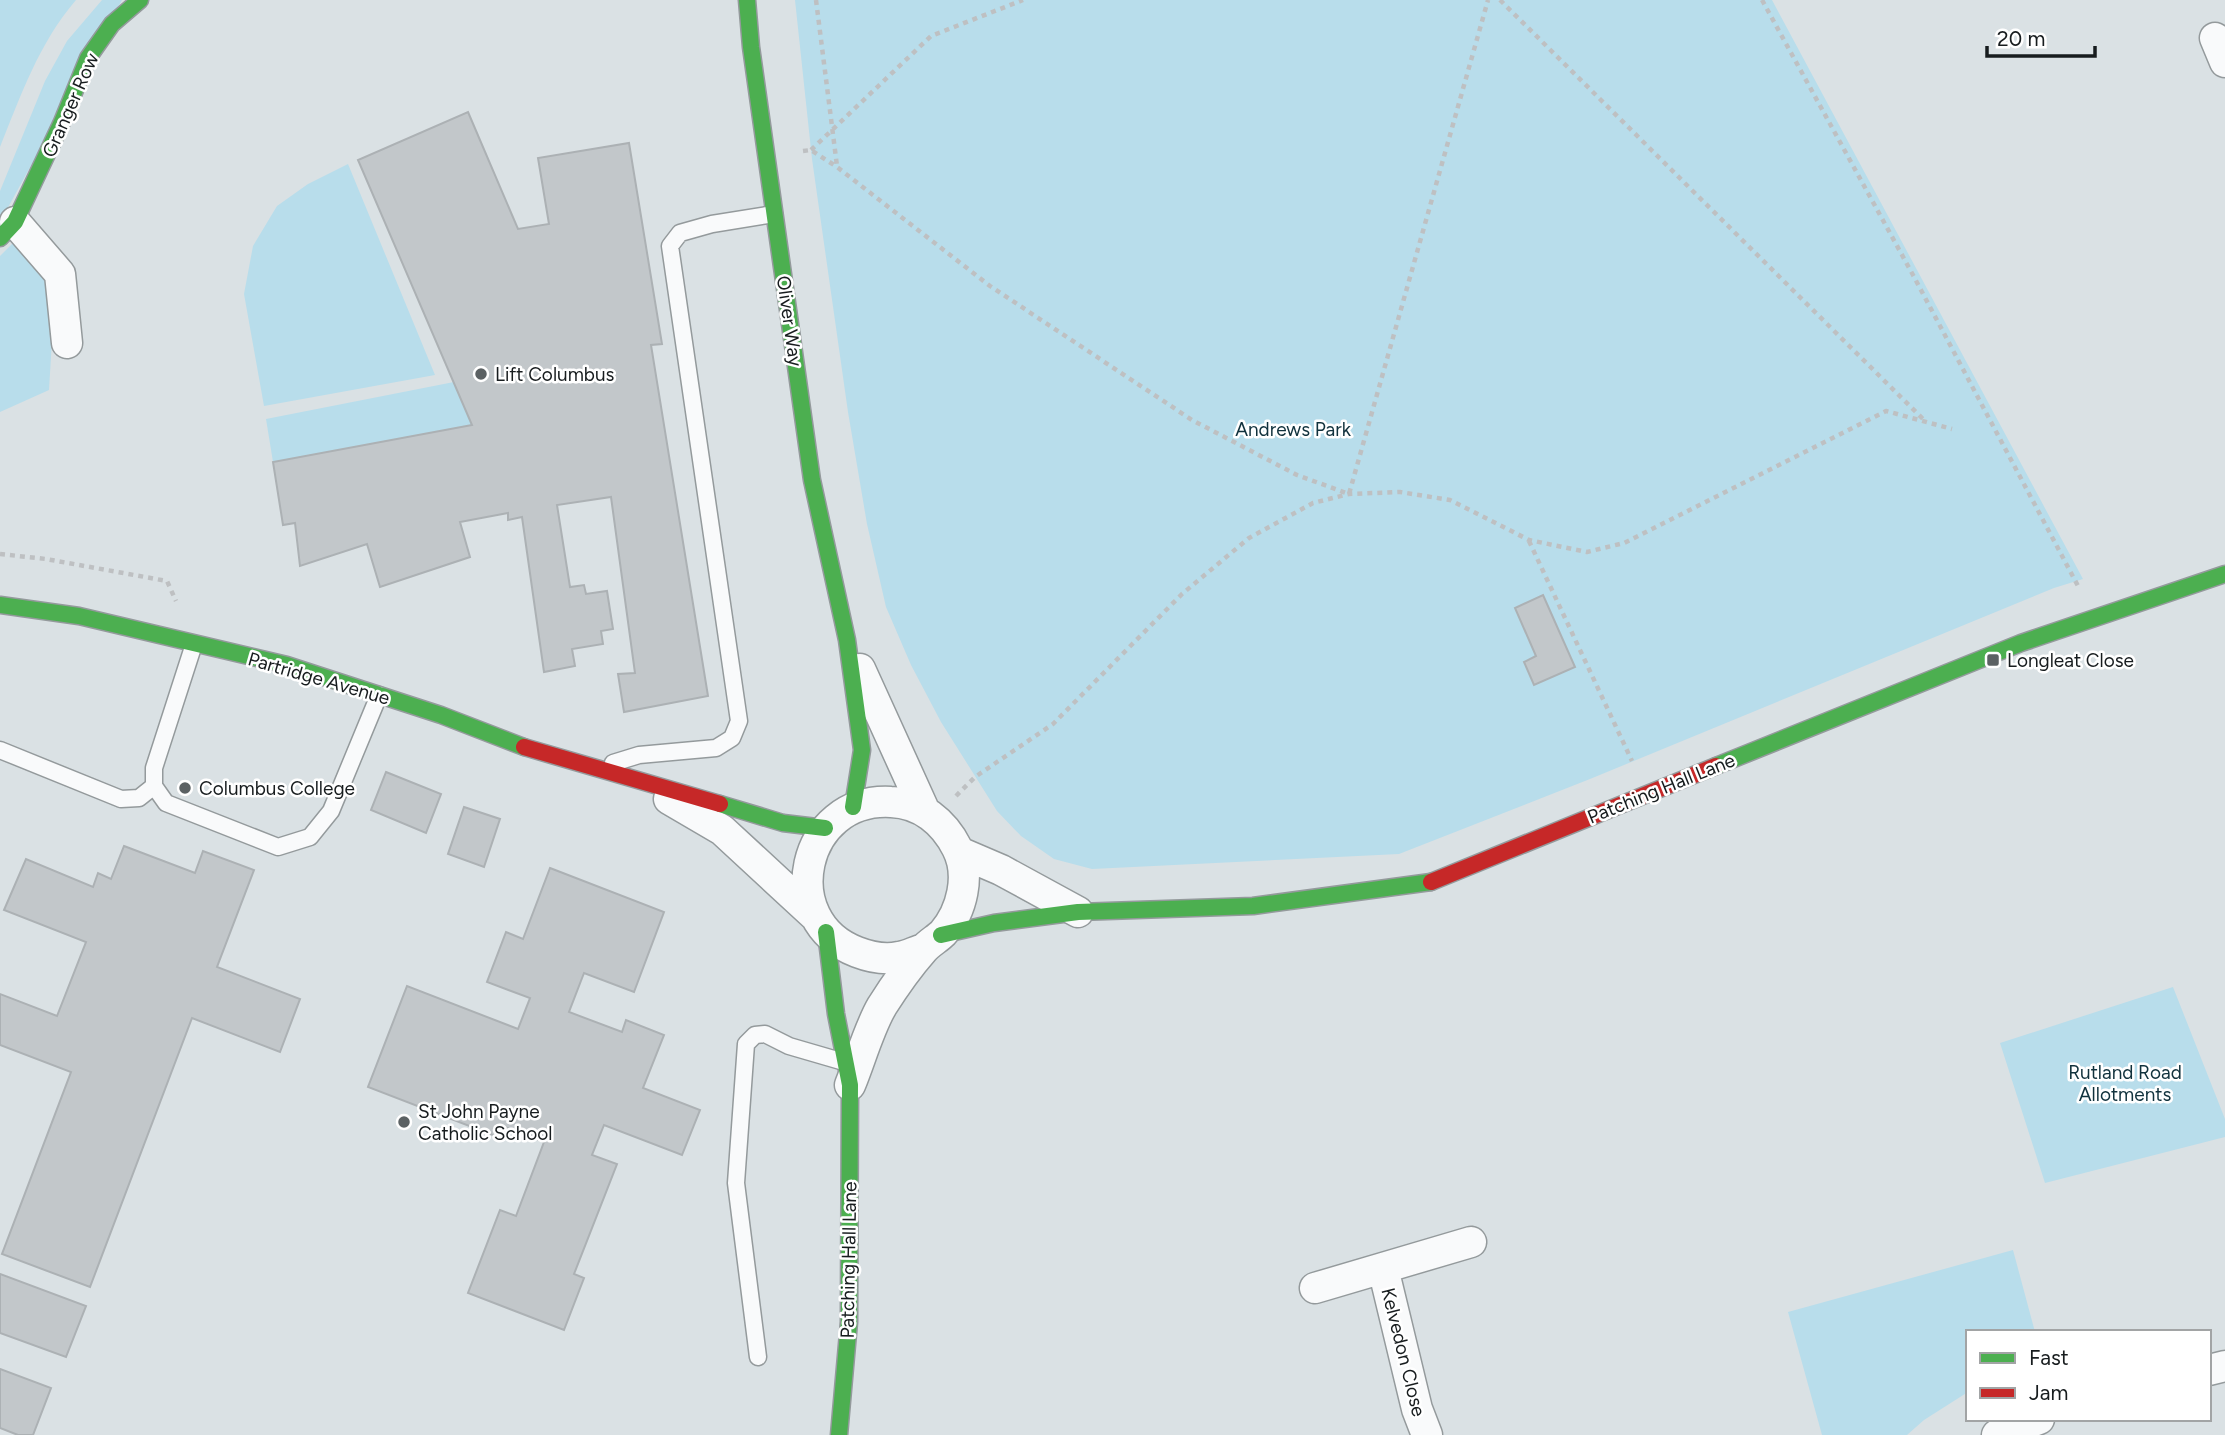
<svg xmlns="http://www.w3.org/2000/svg" width="2225" height="1435" viewBox="0 0 2225 1435" font-family="Figtree,sans-serif">
<style>
.green{fill:#b8ddeb}
.building{fill:#c2c7ca;stroke:#acb1b4;stroke-width:2}
.lines{fill:none;stroke-linecap:round;stroke-linejoin:round}
.lane-casing{stroke:#949a9c;stroke-width:19}
.street-casing{stroke:#949a9c;stroke-width:33}
.fast-casing{stroke:#949a9c;stroke-width:19}
.jam-casing{stroke:#949a9c;stroke-width:19}
.path{stroke:#bec0c2;stroke-width:4.5;stroke-dasharray:5 5;stroke-linecap:butt}
.lane{stroke:#f9fafb;stroke-width:16}
.street{stroke:#f9fafb;stroke-width:30}
.fast{stroke:#4caf50;stroke-width:16}
.jam{stroke:#c62828;stroke-width:16}
.poi-dot{fill:#5b6163;stroke:#fff;stroke-width:2.5}
.labels{text-anchor:middle;stroke-width:5;stroke-linejoin:round;paint-order:stroke}
.street-label{font-size:19px;fill:#171c1e;stroke:#fff}
.poi-label{font-size:19px;fill:#171c1e;stroke:#fff;text-anchor:start}
.park-label{font-size:19px;fill:#11323d;stroke:#fff}
</style>
<rect width="100%" height="100%" fill="#dae1e4"/>
<path class="green" d="M0 0H76C39 43 21 95 0 147Z
M102 0H122L0 222V191L45 81 67 41Z
M795 0H1772L2083 579 2054 588 1590 779 1399 854 1092 869 1054 859 1021 836 997 811 941 722 911 665 886 607 867 524 848 412 812 159Z
M348 164 435 375 264 406 244 294 253 246 277 206 308 184Z
M18 238 49 286 52 340 49 390 0 412V256Z
M454 382 472 425 273 462 266 419Z
M2173 987 2225 1119V1137L2045 1183 2000 1043Z
M2013 1250 2035 1332H1968V1392L1924 1420 1907 1435H1822L1788 1312Z"/>
<path class="building" d="M468 112 518 229 549 224 538 158 629 143 662 344 651 345 708 696 624 712 618 674 635 673 611 497 557 505 570 587 584 585 586 594 607 591 613 629 601 631 603 644 572 649 575 666 544 672 522 517 508 520V513L460 522 470 557 380 587 367 544 300 566 295 523 283 525 273 462 472 425 358 160Z
M1543 595 1575 667 1534 685 1524 662 1536 656 1515 608Z
M386 772 441 794 426 833 371 810Z
M464 807 500 819 484 867 448 854Z
M124 846 195 873 203 851 254 870 217 967 300 999 280 1052 192 1018 90 1287 2 1254 71 1072 0 1045V994L57 1016 86 942 4 910 26 859 93 887 98 873 111 879Z
M550 868 664 912 634 992 584 973 569 1012 622 1032 626 1020 664 1035 643 1088 700 1110 682 1155 604 1125 592 1155 617 1164 574 1274 584 1278 564 1330 468 1293 500 1210 516 1216 544 1142 508 1128 503 1139 368 1087 407 986 518 1029 530 998 487 982 506 932 523 939Z
M0 1274 86 1306 66 1357 0 1333Z
M0 1369 51 1388 33 1435H18L0 1428Z"/>
<g class="lines">
<g class="lane-casing">
<path id="lane" d="M194 644 154 768V786L166 803 278 847 310 837 331 811 379 695
M0 750 121 799 139 798 154 786
M613 763 639 755 716 748 732 738 739 721 670 246 680 233 712 224 774 214
M758 1357 736 1183 746 1044 755 1035 765 1034 789 1046 844 1062"/>
</g>
<g class="street-casing">
<path id="street" d="M2215 38 2225 62
M15 222 60 274 67 343
M860 669 925 812
M669 799 722 830 815 916
M959 852 1001 870 1078 912
M850 1085C860 1061 869 1028 882 1006 894 987 908 967 923 950 929 943 937 939 943 933 962 911 971 875 957 848 944 822 921 803 891 802 801 797 775 921 857 952 870 957 885 960 899 957 907 956 916 951 924 949
M1383 1268 1417 1409 1427 1435
M1315 1288 1471 1242
M2209 1370 2225 1366
M1997 1435 2039 1419"/>
</g>
<g class="fast-casing">
<path id="fast" d="M747 0 751 47 812 480 847 640 862 750 853 807
M0 238 15 222 62 122 88 58 112 24 140 0
M0 605 79 616 287 665 441 715 524 747
M1716 766 2021 643 2225 574
M720 804 783 823 825 828
M826 932 836 1014 850 1085 849 1322 839 1435
M941 935 994 923 1078 912 1253 906 1431 882"/>
</g>
<g class="jam-casing">
<path id="jam" d="M524 747 720 804
M1431 882 1716 766"/>
</g>
<path class="path" d="M816 0 837 166
M1500 0 1925 421
M1762 0 1913 275 2078 586
M811 150 931 36 1023 0
M803 151 811 150 837 167 990 286 1192 420 1297 475 1349 494 1488 0
M1529 541 1632 761
M0 554 46 559 167 581 176 601
M956 796 975 777 1053 724 1182 594 1249 538 1313 503 1349 494 1400 492 1450 500 1529 540 1587 552 1624 543 1886 411 1952 429"/>
<use href="#lane" class="lane"/>
<use href="#street" class="street"/>
<use href="#fast" class="fast"/>
<use href="#jam" class="jam"/>
</g>
<g class="poi-dot">
<circle cx="481" cy="374" r="7"/>
<rect x="1986" y="653" width="14" height="14" rx="3.5"/>
<circle cx="185" cy="788" r="7"/>
<circle cx="404" cy="1122" r="7"/>
</g>
<g class="labels">
<g class="street-label">
<text transform="translate(70 105) rotate(-66)" y="7">Granger Row</text>
<text transform="translate(790 321) rotate(82)" y="7">Oliver Way</text>
<text transform="translate(319 678) rotate(16)" y="7">Partridge Avenue</text>
<text transform="translate(1661 788) rotate(-22)" y="7">Patching Hall Lane</text>
<text transform="translate(848 1260) rotate(-89)" y="7">Patching Hall Lane</text>
<text transform="translate(1404 1352) rotate(76)" y="7">Kelvedon Close</text>
</g>
<g class="poi-label">
<text x="495" y="381">Lift Columbus</text>
<text x="2007" y="667">Longleat Close</text>
<text x="199" y="795">Columbus College</text>
<text x="418" y="1118">St John Payne<tspan x="418" dy="22">Catholic School</tspan></text>
</g>
<g class="park-label">
<text x="1293" y="436">Andrews Park</text>
<text x="2125" y="1079">Rutland Road<tspan x="2125" dy="22">Allotments</tspan></text>
</g>
</g>
<rect x="1966" y="1330" width="245" height="91" fill="#ffffff" stroke="#a2a4a5" stroke-width="2"/>
<rect x="1980" y="1353" width="35" height="10" fill="#4caf50" stroke="#a2a4a5" stroke-width="2"/>
<text x="2029" y="1365" font-size="21" fill="#171c1e">Fast</text>
<rect x="1980" y="1388" width="35" height="10" fill="#c62828" stroke="#a2a4a5" stroke-width="2"/>
<text x="2029" y="1400" font-size="21" fill="#171c1e">Jam</text>
<path d="M1987 46v10h108v-10" fill="none" stroke="#171c1e" stroke-width="3.5"/>
<text x="1997" y="46" font-size="21" fill="#171c1e" stroke="#ffffff" stroke-width="5" paint-order="stroke">20 m</text>
</svg>
